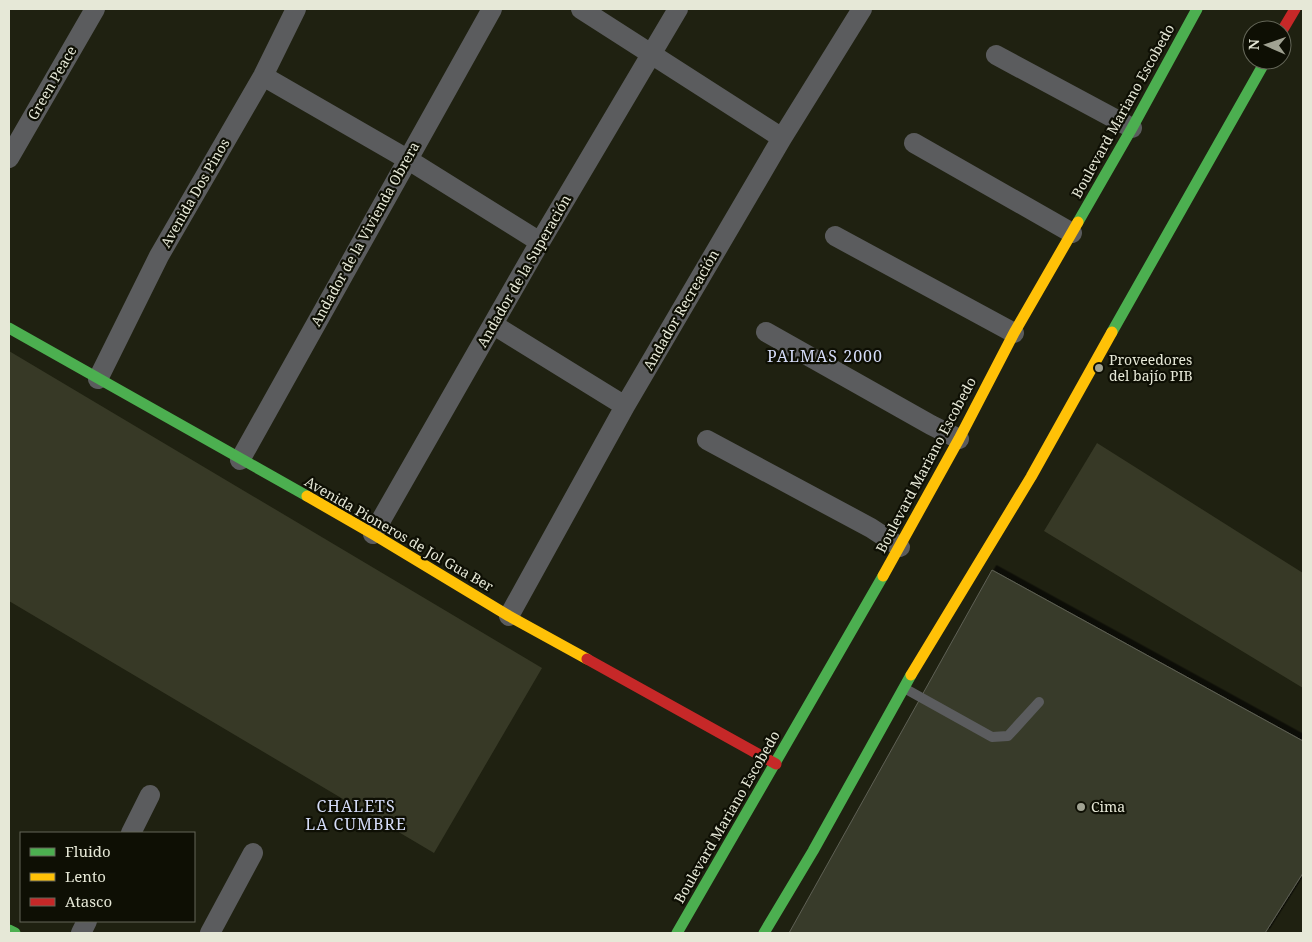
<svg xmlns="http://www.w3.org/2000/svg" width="1312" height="942" viewBox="0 0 1312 942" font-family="'Noto Serif',serif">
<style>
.green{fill:#373926}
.building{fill:#383a2c;stroke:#5f6154;filter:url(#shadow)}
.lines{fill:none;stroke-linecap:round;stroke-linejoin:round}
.lane{stroke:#5b5c5e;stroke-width:10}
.street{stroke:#5b5c5e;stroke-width:20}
.fast{stroke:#4caf50;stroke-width:11}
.slow{stroke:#ffc107;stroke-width:11}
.jam{stroke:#c62828;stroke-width:11}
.poi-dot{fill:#a0a292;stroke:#0e0f04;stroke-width:2}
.labels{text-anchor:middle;stroke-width:4.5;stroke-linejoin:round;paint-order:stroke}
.street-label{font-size:14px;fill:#e6e8d7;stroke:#0e0f04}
.poi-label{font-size:14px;fill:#e6e8d7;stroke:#0e0f04;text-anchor:start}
.quarter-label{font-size:16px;letter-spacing:1px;fill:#d5dcf8;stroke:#0e0f04}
</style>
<defs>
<filter id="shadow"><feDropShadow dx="4.5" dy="-4.5" stdDeviation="0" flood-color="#0009"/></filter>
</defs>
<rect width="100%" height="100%" fill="#1f2111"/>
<path class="green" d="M9 351 542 668 434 853 9 601Z
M1097 443 1303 573V688L1044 531Z"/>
<path class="building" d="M992 570 1303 741V873L1265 933H789Z"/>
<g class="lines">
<path class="lane" d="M904 688 992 737 1008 736 1039 702"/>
<path class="street" d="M581 9 782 138
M996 55 1132 128
M263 76 407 159 540 242
M914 143 1072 233
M9 158 95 9
M835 236 1014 333
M494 325 625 406
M766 332 931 425 959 439
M98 379 159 256 263 76 296 9
M707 440 871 528 900 547
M240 460 492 9
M373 534 540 242 678 9
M509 616 625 406 782 138 862 9
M131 833 150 795
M81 933 87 921
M210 933 253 853"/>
<path class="fast" d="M1078 222 1132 128 1197 9
M9 328 307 496
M1112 332 1266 60
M9 930 15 933
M677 933 883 576
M764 933 813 851 911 675"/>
<path class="slow" d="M307 496 373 534 509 616 587 659
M883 576 959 439 1014 333 1078 222
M911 675 1031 477 1112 332"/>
<path class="jam" d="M1282 31 1295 9
M587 659 776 764"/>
</g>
<g class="poi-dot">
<circle cx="1099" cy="368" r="5"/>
<circle cx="1081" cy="807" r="5"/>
</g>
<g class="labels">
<g class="street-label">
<text transform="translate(52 83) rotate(-60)" y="5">Green Peace</text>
<text transform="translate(1123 111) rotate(-61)" y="5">Boulevard Mariano Escobedo</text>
<text transform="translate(195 193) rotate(-60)" y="5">Avenida Dos Pinos</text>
<text transform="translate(365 234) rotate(-61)" y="5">Andador de la Vivienda Obrera</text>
<text transform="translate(524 271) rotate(-60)" y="5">Andador de la Superación</text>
<text transform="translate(681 310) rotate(-60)" y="5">Andador Recreación</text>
<text transform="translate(926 465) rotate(-62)" y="5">Boulevard Mariano Escobedo</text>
<text transform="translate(399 534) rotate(30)" y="5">Avenida Pioneros de Jol Gua Ber</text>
<text transform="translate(727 817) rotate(-60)" y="5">Boulevard Mariano Escobedo</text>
</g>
<g class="poi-label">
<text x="1109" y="365">Proveedores<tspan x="1109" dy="16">del bajío PIB</tspan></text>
<text x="1091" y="812">Cima</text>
</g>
<g class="quarter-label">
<text x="825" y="362">PALMAS 2000</text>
<text x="356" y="812">CHALETS<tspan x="356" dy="18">LA CUMBRE</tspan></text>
</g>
</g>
<rect width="1312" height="942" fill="none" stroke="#e6e8d7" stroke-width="20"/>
<rect x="20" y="832" width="175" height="90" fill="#0e0f04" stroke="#646658"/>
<rect x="30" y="848" width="25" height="8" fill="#4caf50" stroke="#646658"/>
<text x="65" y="857" font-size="15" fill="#e6e8d7">Fluido</text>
<rect x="30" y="873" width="25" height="8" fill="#ffc107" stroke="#646658"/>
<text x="65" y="882" font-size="15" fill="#e6e8d7">Lento</text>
<rect x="30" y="898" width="25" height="8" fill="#c62828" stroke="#646658"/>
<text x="65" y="907" font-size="15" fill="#e6e8d7">Atasco</text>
<g transform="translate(1267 45) rotate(272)"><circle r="24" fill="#0e0f04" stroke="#646658"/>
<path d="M0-4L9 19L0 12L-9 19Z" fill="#a0a292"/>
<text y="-8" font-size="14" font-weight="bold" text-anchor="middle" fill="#e6e8d7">N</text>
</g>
</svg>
